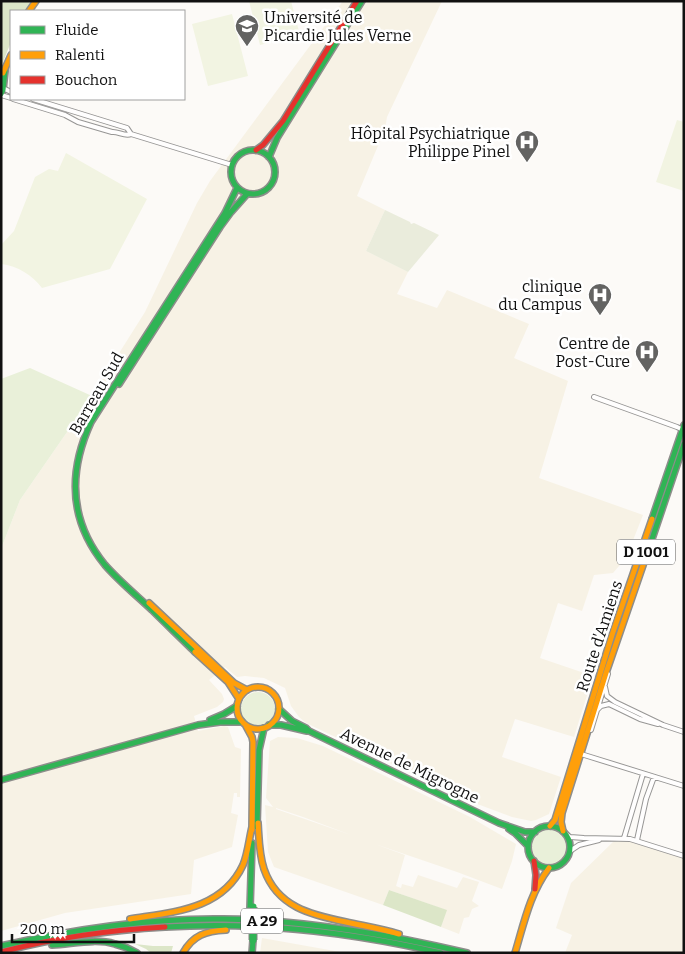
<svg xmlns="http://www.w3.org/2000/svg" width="685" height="954" viewBox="0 0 685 954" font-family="Bitter,serif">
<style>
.farmland{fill:#f7f2e5;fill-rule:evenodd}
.green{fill:#e9f0d9}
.forest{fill:#dce6c8}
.cemetery{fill:#eaecdc}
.pitch{fill:#f2f4e2}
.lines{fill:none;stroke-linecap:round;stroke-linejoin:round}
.street-casing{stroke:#979695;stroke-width:6}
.fast-casing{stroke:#8d8d8b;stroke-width:8}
.slow-casing{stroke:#8d8d8b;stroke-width:8}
.jam-casing{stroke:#8d8d8b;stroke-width:8}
.street{stroke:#fffefe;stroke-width:4}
.fast{stroke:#30b455;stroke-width:5}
.slow{stroke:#ff9f0a;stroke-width:5}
.jam{stroke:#e5322d;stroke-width:5}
.fast-bridge-casing{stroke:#848382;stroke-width:9;stroke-linecap:butt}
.fast-bridge{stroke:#30b455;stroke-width:7}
.labels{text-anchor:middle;stroke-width:5;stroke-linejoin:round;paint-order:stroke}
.shield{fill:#fff;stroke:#585858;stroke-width:1}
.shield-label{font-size:15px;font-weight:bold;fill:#111}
.poi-label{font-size:16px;fill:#111;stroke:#fff;text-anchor:end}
.street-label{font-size:16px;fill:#111;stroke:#fff}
</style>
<rect width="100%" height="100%" fill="#fcfaf7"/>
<path class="farmland" d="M343 1H442L387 117 385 129 357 196 385 210 366 251 408 272 397 294 437 308 447 290 529 324 514 358 568 381 539 478 643 515 626 558 613 573 594 575 582 611 558 603 540 658 593 676 574 737 515 719 502 757 561 777 549 814 536 820 531 821 512 817 472 802 306 723 299 717 291 706 285 688 264 678 245 676 237 677 225 667 209 680 222 694 224 699 223 702 217 707 194 716 198 731 224 726 228 727 235 747 241 749 240 797H237V793H234L231 813 238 815 232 847 194 860 191 894 65 913 1 931V549L20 500 92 396 145 312 197 203 210 181Z
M278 737 297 738 323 746 470 817 516 844 512 861 502 889 457 872 375 844 405 855 396 886 401 888 402 884 413 887 418 875 457 888 463 877 479 882 472 901 479 906 472 909 469 917 464 918 459 934 441 927 446 910 389 890 383 905 274 867 268 852 265 805 273 807 266 798 270 741ZM276 808 303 817 351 835 276 809Z
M615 840 631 841 684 858V953H565L572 935 556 928 571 883Z
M262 938 346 953H260Z"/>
<path class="green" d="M30 368 92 396 20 500 1 549V379Z
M241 709a17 17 0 1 1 34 0a17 17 0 1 1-34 0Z
M531 847a18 18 0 1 1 36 0a18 18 0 1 1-36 0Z"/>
<path class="forest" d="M1 1H31L25 11H11V42L1 67Z
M389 890 447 910 441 927 383 905Z
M135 944 153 946H173L171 953H151L146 949Z"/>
<path class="cemetery" d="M385 210 410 222 411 224 414 223 439 235 408 272 366 251Z"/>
<path class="pitch" d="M249 1H291L300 35 260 45Z
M232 14 248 76 208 86 192 24Z
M677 120 684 122V191L656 182Z
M66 153 147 199 110 269 42 288C32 275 18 266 1 264V245L14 231 35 177 49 169 58 171Z"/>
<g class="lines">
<g class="street-casing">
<path id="street" d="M3 88 11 92
M1 95 11 98
M13 99 65 115 78 122 112 132C118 131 125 137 131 134L232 165
M33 99 127 128 131 134
M594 397 677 427 683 430
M605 687 607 696 615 702 663 725 684 732
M598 709 601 706 609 704 640 719 658 724
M591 730 608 674
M581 754 684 786
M566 834 570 837 584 838 630 839 684 856
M624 838 643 774
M637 840 646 799 654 777
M570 851 579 845 599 840"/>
</g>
<g class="fast-casing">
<path id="fast" d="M1 94 3 90 5 71
M231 172a22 22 0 1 1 44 0a22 22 0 1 1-44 0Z
M269 157 277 138 362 1
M119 384 220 227 231 212 247 194
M652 519 684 425
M651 542 684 444
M195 652C181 638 166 624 152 610 136 595 119 581 105 565 69 521 68 472 91 422L225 213 237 188
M279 709 292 721 306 728 309 731 499 823 525 832H535
M210 720 224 714 237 706
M269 725H281L307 731
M1 780 198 725 220 722H242
M528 847a21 21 0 1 1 42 0a21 21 0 1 1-42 0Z
M257 827 259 750 264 728
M509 829 515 833 528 846
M250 908 252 843
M165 927C258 921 350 932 441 953
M52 945C73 944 95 938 115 944 123 946 130 949 137 953
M1 946C74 929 148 918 223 919 306 920 387 934 467 953
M252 953 253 940"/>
</g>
<g class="slow-casing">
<path id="slow" d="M29 11 36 1
M3 73 11 55
M149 603 234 683 247 690
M195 652 228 682 239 699
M237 708a21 21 0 1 1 42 0a21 21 0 1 1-42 0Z
M246 726 252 737 253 742 252 830
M258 823C259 838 259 854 264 869 277 907 311 915 346 922 364 926 382 929 399 934
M550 826 555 820 612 635 652 519
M563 831 561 822 562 813 606 673 651 542
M130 919C173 912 222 910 243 865 248 853 249 839 252 827
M183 953C193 935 206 931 226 930
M515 953C524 923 530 893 549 868"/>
</g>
<g class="jam-casing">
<path id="jam" d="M256 150 263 145 283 121 357 1
M534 861 536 875 535 889
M1 952C54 938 110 930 165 927"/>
</g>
<use href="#street" class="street"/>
<use href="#fast" class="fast"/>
<use href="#slow" class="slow"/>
<use href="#jam" class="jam"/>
<g class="fast-bridge-casing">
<path id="fast-bridge" d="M253 907V940"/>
</g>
<use href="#fast-bridge" class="fast-bridge"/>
</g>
<defs>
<g id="university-pin" transform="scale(1.25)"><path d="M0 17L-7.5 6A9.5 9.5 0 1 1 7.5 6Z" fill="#636362" stroke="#fff"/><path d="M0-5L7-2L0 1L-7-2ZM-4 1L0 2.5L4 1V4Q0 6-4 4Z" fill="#fff"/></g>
<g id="hospital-pin" transform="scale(1.25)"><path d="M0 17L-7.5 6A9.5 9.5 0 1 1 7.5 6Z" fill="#636362" stroke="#fff"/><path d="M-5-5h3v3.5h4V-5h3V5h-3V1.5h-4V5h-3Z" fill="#fff"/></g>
</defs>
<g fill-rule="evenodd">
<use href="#university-pin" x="247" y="26"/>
<use href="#hospital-pin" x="527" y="142"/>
<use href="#hospital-pin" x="600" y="295"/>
<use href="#hospital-pin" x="647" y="352"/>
</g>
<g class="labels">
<g class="shield">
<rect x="617" y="539.5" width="58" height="25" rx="4"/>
<rect x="241" y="908.5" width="42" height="25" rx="4"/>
</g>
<g class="shield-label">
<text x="646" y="557">D 1001</text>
<text x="262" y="926">A 29</text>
</g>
<g class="poi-label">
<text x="264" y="23" text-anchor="start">Université de<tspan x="264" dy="18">Picardie Jules Verne</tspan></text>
<text x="510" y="139">Hôpital Psychiatrique<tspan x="510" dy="18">Philippe Pinel</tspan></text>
<text x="582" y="292">clinique<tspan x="582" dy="18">du Campus</tspan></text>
<text x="630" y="349">Centre de<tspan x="630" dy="18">Post-Cure</tspan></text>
</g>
<g class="street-label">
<text transform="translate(96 393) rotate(-60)" y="6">Barreau Sud</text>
<text transform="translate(599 636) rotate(-72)" y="6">Route d'Amiens</text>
<text transform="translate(410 765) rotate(26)" y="6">Avenue de Migrogne</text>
</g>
</g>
<rect width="685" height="954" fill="none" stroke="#111111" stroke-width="5"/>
<rect x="10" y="10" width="175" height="90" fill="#ffffff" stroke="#a0a0a0"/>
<rect x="20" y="26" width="25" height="8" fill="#30b455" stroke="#a0a0a0"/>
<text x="55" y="35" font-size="15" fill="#111111">Fluide</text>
<rect x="20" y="51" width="25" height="8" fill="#ff9f0a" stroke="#a0a0a0"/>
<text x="55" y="60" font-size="15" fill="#111111">Ralenti</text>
<rect x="20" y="76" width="25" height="8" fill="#e5322d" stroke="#a0a0a0"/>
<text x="55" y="85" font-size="15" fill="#111111">Bouchon</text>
<path d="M12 934v8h122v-8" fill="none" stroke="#111111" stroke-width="2.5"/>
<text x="20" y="934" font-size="15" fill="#111111" stroke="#ffffff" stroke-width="4" paint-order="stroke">200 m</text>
</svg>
